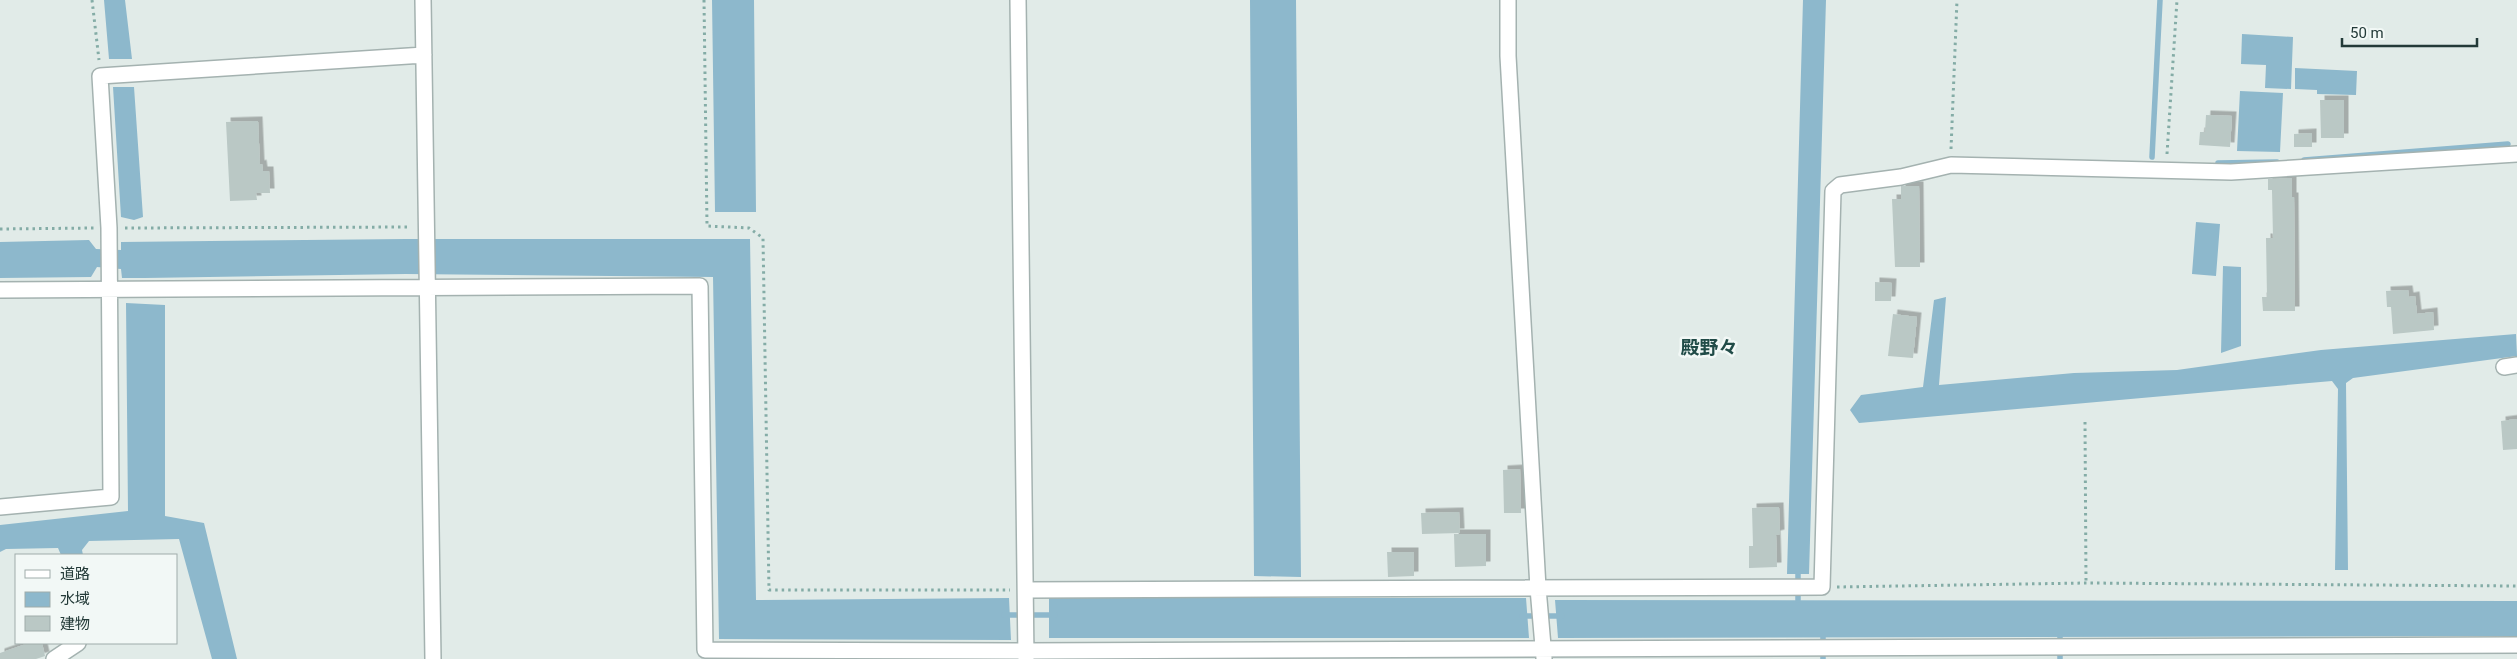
<svg xmlns="http://www.w3.org/2000/svg" width="2517" height="659" viewBox="0 0 2517 659" font-family="Roboto,'Noto Sans JP',sans-serif">
<style>
.water{fill:#8db8cc}
.lines{fill:none;stroke-linecap:round;stroke-linejoin:round}
.stream{stroke:#8db8cc;stroke-width:5.5}
.building{fill:#bac8c5;filter:url(#shadow)}
.minor-casing{stroke:#a4b2b0;stroke-width:18}
.path{stroke:#84aca6;stroke-width:3;stroke-dasharray:2.5 4;stroke-linecap:butt}
.minor{stroke:#fff;stroke-width:15}
.labels{text-anchor:middle;stroke-width:5;stroke-linejoin:round;paint-order:stroke}
.neighbourhood-label{font-size:19px;font-weight:bold;fill:#204b47;stroke:#f2f8f6}
</style>
<defs>
<filter id="shadow"><feDropShadow dx="4.5" dy="-4.5" stdDeviation="0" flood-color="#0004"/></filter>
</defs>
<rect width="100%" height="100%" fill="#e1ebe8"/>
<path class="water" d="M104 0H125L132 59H109Z
M712 0H754L756 212H715Z
M1250 0H1296L1301 577 1254 576Z
M1803 0H1826L1809 574H1787Z
M2242 34 2293 37 2291 89 2265 88 2266 65 2241 64Z
M2295 68 2357 71 2356 95 2317 94V90L2295 89Z
M113 87H134L143 217 134 220 121 217Z
M2240 91 2283 93 2280 152 2237 151Z
M2196 222 2220 224 2216 276 2192 274Z
M406 239H750L756 600 1009 598 1011 640 719 639 713 277 406 274 145 278H122L121 269 97 267 91 277 0 278V242L89 240 96 249 121 250V242Z
M2223 266 2241 267V346L2221 353Z
M1946 297 1939 385 2074 373 2177 370 2321 350 2516 334 2517 356 2353 378 2346 383 2348 570H2335L2338 389 2332 381 1859 423 1850 410 1861 395 1923 387 1934 300Z
M126 303 165 305V516L204 523 237 659H212L179 539 89 541 82 550 83 555H61L58 548 6 549 0 552V525L128 511Z
M1049 598H1526L1529 638H1049Z
M1555 600 2517 601V636L1558 638Z"/>
<g class="lines">
<path class="stream" d="M2152 157 2160 0
M2304 160 2508 144
M2218 163 2277 162
M1798 600V574
M1004 615H1055
M1522 616H1562
M2060 637V659
M1823 659V637"/>
</g>
<path class="building" d="M2320 100H2344V138H2321Z
M2206 115 2232 116 2230 147 2199 145 2200 132H2205Z
M258 121 260 165 262 164 263 171H269L270 193H256L257 200 230 201 226 122Z
M2312 133V147H2294V134Z
M2292 178V197H2294L2295 311H2263L2262 297H2267L2266 238H2273L2272 190H2268V179Z
M1901 186H1919L1920 267H1895L1892 199H1901Z
M1875 282 1892 283 1891 301H1875Z
M2408 290 2409 297 2415 296 2417 314 2433 312 2434 330 2393 334 2391 307H2387L2386 291Z
M1893 314 1917 317 1913 358 1888 356Z
M2517 419V449L2503 450 2501 421Z
M1520 469 1521 513H1504L1503 470Z
M1779 507 1780 534 1776 535 1777 567 1749 568V546H1753L1752 508Z
M1459 512 1460 533 1422 534 1421 513Z
M1454 534H1486V566L1455 567Z
M1387 552H1414V576L1388 577Z
M29 643H42L45 656 36 659H0V653Z"/>
<g class="lines">
<g class="minor-casing">
<path id="minor" d="M423 0 433 659
M1018 0 1026 659
M1508 0V56L1538 588 1544 658
M0 290 700 286 705 650 1026 651 2517 645
M2504 367 2517 365
M0 507 111 497 109 228 100 76 424 55
M1026 590 1822 587 1833 191 1840 185 1901 177 1951 165 2231 172 2517 154
M54 659 78 643"/>
</g>
<path class="path" d="M92 0 99 60
M704 0 707 226 749 228 763 238 769 590H1010
M1951 149 1957 0
M2167 154 2177 0
M125 228 411 227
M0 229 94 228
M2085 422 2086 583
M1837 587 2086 583 2517 586"/>
<use href="#minor" class="minor"/>
</g>
<g class="labels">
<g class="neighbourhood-label">
<text x="1709" y="354">殿野々</text>
</g>
</g>
<rect x="15" y="554" width="162" height="90" fill="#f2f8f6" stroke="#9facaa"/>
<rect x="25" y="570" width="25" height="8" fill="#ffffff" stroke="#9facaa"/>
<text x="60" y="579" font-size="15" fill="#233a38">道路</text>
<rect x="25" y="592" width="25" height="15" fill="#8db8cc" stroke="#9facaa"/>
<text x="60" y="604" font-size="15" fill="#233a38">水域</text>
<rect x="25" y="616" width="25" height="15" fill="#bac8c5" stroke="#9facaa"/>
<text x="60" y="629" font-size="15" fill="#233a38">建物</text>
<path d="M2342 38v8h135v-8" fill="none" stroke="#233a38" stroke-width="2.5"/>
<text x="2350" y="38" font-size="15" fill="#233a38" stroke="#f2f8f6" stroke-width="4" paint-order="stroke">50 m</text>
</svg>
